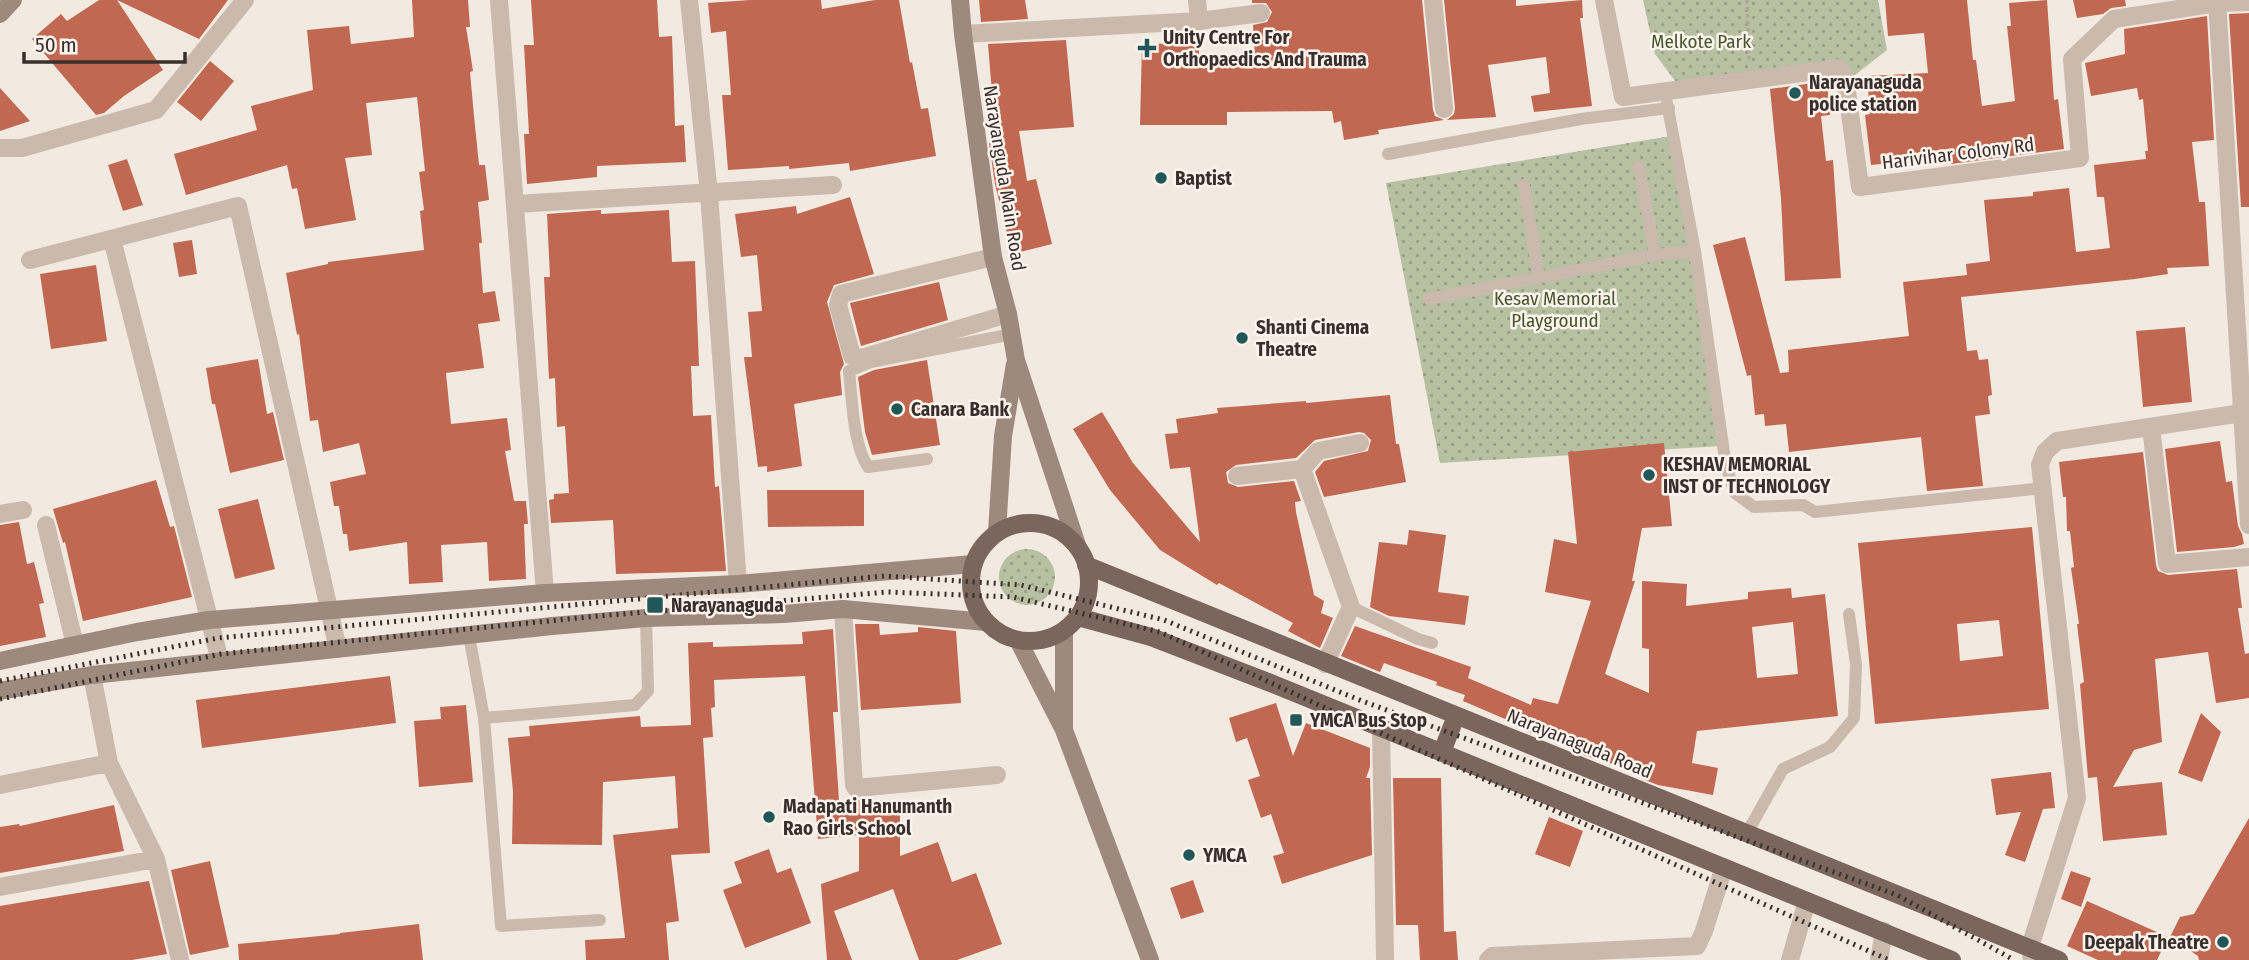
<svg xmlns="http://www.w3.org/2000/svg" width="2249" height="960" viewBox="0 0 2249 960" font-family="'Fira Sans Condensed',sans-serif">
<style>
.grass{fill:url(#grass-dots)}
.building{fill:#c06851;fill-rule:evenodd}
.lines{fill:none;stroke-linecap:round;stroke-linejoin:round}
.path{stroke:#b6a397;stroke-width:3.5;stroke-dasharray:3.5 3.5;stroke-linecap:butt}
.lane{stroke:#cab9ad;stroke-width:12}
.street{stroke:#cab9ad;stroke-width:18}
.secondary{stroke:#9e897e;stroke-width:18}
.primary{stroke:#7a665d;stroke-width:18}
.rail{stroke:#392f2b;stroke-width:5;stroke-dasharray:2 5;stroke-linecap:butt}
.poi-dot{fill:#225759;stroke:#faf4ed;stroke-width:2.5}
.labels{text-anchor:middle;stroke-width:5;stroke-linejoin:round;paint-order:stroke}
.poi-label{font-size:19px;font-weight:bold;fill:#392f2b;stroke:#faf4ed;text-anchor:start}
.park-label{font-size:19px;fill:#4a5630;stroke:#faf4ed}
.street-label{font-size:19px;fill:#392f2b;stroke:#faf4ed}
</style>
<defs>
<pattern id="grass-dots" width="8" height="8" patternUnits="userSpaceOnUse" patternTransform="scale(1.75)"><rect width="8" height="8" fill="#b7c1a1"/><path d="M2 2h.1M6 6h.1" fill="none" stroke="#969d83" stroke-width="1.8" stroke-linecap="round"/></pattern>
</defs>
<rect width="100%" height="100%" fill="#f2e9e1"/>
<path class="grass" d="M1643 0H1878L1887 50 1855 75 1808 80 1678 85 1655 54Z
M1671 136 1721 446 1440 463 1386 183Z
M999 577a28 28 0 1 1 56 0a28 28 0 1 1-56 0Z"/>
<path class="building" d="M99 0H228L199 39 117 0 163 70 124 96 104 113 96 115 32 39 61 14 67 21Z
M412 0H468L470 27H466L473 71 470 72 474 116 479 165H485L489 200 478 202 482 243H479L483 293 495 291 500 321 478 324 484 368 446 373 451 424 507 418 511 450 505 451 514 501H526L528 524H524L526 579 489 581 487 542 441 545 443 582 409 584 407 542 349 551 347 534H343L339 506H334L330 482 366 474 359 443 323 452 318 420 310 421 299 334 297 335 286 273 328 264V262L424 250 420 211 424 210 419 172 425 171 417 97 366 103 372 155 345 158 356 220 305 229 297 188 292 189 287 165 186 195 174 154 257 130 251 106 313 90 307 30 349 26 351 44 414 37Z
M531 0H657L659 37 672 36 675 126 684 125 686 162 597 166V177L527 184 524 134H529L524 45H534Z
M750 0H821L822 9 875 0H899L910 63 912 62 921 109 928 108 936 156 850 171 849 163 789 169V166L728 170 722 95H731L726 31 711 33 708 3Z
M979 0H1025L1028 19 981 22Z
M1252 0H1422L1433 110 1435 116 1444 120 1378 130 1379 134 1344 140 1341 121 1334 123 1332 111 1227 112V125H1140L1142 44 1199 43V57H1255L1253 25 1267 22 1272 12 1266 3H1252Z
M1444 0H1516V6L1582 0 1583 18H1580L1592 106 1534 112 1531 96 1550 93 1546 57 1488 65 1496 117 1447 120 1454 114 1455 108Z
M1885 0H1967L1973 60H1976L1982 106 2015 101 2007 26H2011L2009 3 2047 0 2054 100 2058 99 2064 149 1951 164 1949 149 1900 155 1901 162 1871 165 1865 115 1870 114 1867 76 1928 73 1924 33 1888 36Z
M2073 0H2125L2126 6 2111 8 2103 14 2077 18Z
M2249 13V207H2241L2229 14Z
M2207 16 2214 140 2192 142 2199 202H2205L2209 266 2167 268 2168 274 2135 279 1961 297 1967 351 1977 350 1979 360 1988 359 1992 395 1988 396 1990 414 1975 416 1983 486 1927 491 1921 437 1789 452 1786 424 1765 426 1764 414 1755 415 1751 375 1747 376 1713 245 1745 237 1780 373 1789 372 1788 350 1909 336 1903 282 1967 275 1966 264 1990 261 1984 200 2033 196V192L2069 188 2076 252 2110 248 2104 197H2097L2094 165 2146 159 2145 151H2148L2143 99 2139 100 2137 88 2091 96 2085 63 2125 54 2124 29Z
M1066 40 1074 127 1019 131 1027 181 1036 179 1052 244 1012 254 995 184 989 143 996 142 988 44Z
M210 61 234 81 201 121 177 102Z
M1827 81 1830 115 1821 116 1826 161 1833 160 1841 278 1785 281 1781 198 1770 89Z
M0 88 30 121 0 131Z
M127 159 143 205 123 211 108 165Z
M850 197 874 274 834 285 827 302 844 364 840 372 842 395 794 404 802 466 767 472V466L758 467 744 357H752L748 312 762 311 757 255 741 257 735 214 796 206 797 214Z
M601 210V214L669 210 672 262 695 261 699 366H691L693 416 711 415 715 487 719 486 726 571 616 574 613 520 551 523 549 500 554 499V494L569 493 565 426 557 427 555 378 549 379 544 277H550L547 214Z
M192 240 197 274 179 277 173 243Z
M96 265 107 341 51 349 40 274Z
M939 282 948 320 861 346 850 303Z
M2185 327 2192 402 2143 407 2136 331Z
M258 359 267 414 273 412 284 460 230 473 215 404H212L206 368Z
M927 360 940 445 872 455 865 432 858 377 874 370Z
M1390 395 1396 444H1399L1406 482 1324 497 1315 472 1324 461 1368 451 1371 440 1364 433 1359 432 1315 440 1296 458 1236 465 1226 472 1228 483 1238 487 1294 481 1301 501 1295 502 1296 512 1314 595 1324 601 1321 613 1333 618 1320 648 1288 631 1293 623 1219 583 1217 585 1160 550 1110 490 1073 429 1102 412 1133 463 1200 542 1190 467 1170 469 1165 434 1178 433 1176 419 1218 413 1217 408 1306 401V403Z
M2220 441 2226 482 2232 481 2238 526 2242 534 2244 544 2234 547 2177 552 2165 449Z
M1664 443 1672 526 1642 528 1632 581H1635L1605 674 1649 693V649L1642 648V581L1687 584 1686 606 1748 599V592L1791 588 1792 598 1825 594 1838 716 1697 731 1692 763 1718 768 1713 795 1658 785 1645 780 1646 774 1583 755 1585 747 1525 731 1526 728 1463 701 1465 695 1436 685 1437 682 1384 663 1380 672 1341 656 1355 626 1471 667 1468 678 1531 705 1533 698 1558 704 1591 601 1545 592 1554 539 1577 544 1568 452ZM1793 622 1798 674 1757 678 1752 627Z
M2143 452 2156 565 2158 571 2168 575 2237 569 2242 608H2238L2245 654 2249 653V698L2216 703 2208 652 2155 659 2162 742 2134 750 2113 787 2162 782 2167 835 2103 841 2097 777 2088 778 2080 684 2084 682 2077 624H2079L2071 568 2074 567 2070 531H2067L2066 497H2063L2059 462Z
M156 480 170 527 174 526 192 597 83 621 65 542 63 543 53 509Z
M767 490H864V526L768 527Z
M258 499 275 569 235 579 218 509Z
M19 522 27 564 34 562 44 603 39 604 46 637 0 646V525Z
M2032 527 2049 709 1875 724 1858 543ZM1999 620 2003 656 1960 661 1957 624Z
M1409 530 1446 535 1438 592 1469 596 1465 625 1389 616 1370 607 1379 542 1407 545Z
M855 624H879L880 635 918 632V627L956 631 961 703 861 710Z
M833 629 838 712H833L839 800H900V856L938 842 952 882 976 873 1002 944 957 960H919L893 889 834 911 852 960H827L821 884 859 871V835L818 839 805 676 714 680 715 707 711 708 713 737 703 738 710 853 671 855 679 921 666 923 669 960H586L585 940 625 938 613 835 678 828 675 776 603 782 602 845 512 844 513 792 508 738 530 736 529 726 640 716 641 727 691 725 688 643 713 642V647L803 644 802 632Z
M390 676 396 723 202 748 196 700Z
M1276 703 1293 756 1306 723 1370 748V767L1366 778H1370L1372 855 1282 884 1273 856 1284 853 1271 814 1261 818 1248 780 1260 776 1247 738 1236 742 1229 718Z
M466 705 473 782 419 787 414 721 441 719 440 707Z
M2201 713 2221 732 2202 782 2178 773Z
M2051 772 2055 808 2043 809 2025 862 2005 855 2021 812 1996 815 1991 779Z
M1393 778H1441L1444 932 1456 931 1458 960H1420L1418 925H1396Z
M114 805 124 851 0 873V827L19 824 20 826Z
M1549 817 1583 831 1570 867 1535 854Z
M2249 818V960H2199L2198 956 2170 937 2180 917 2194 914Z
M769 849 777 873 791 868 811 923 745 948 723 890 742 883 734 862Z
M210 861 229 947 190 955 171 870Z
M2071 871 2091 878 2081 907 2061 899Z
M1193 880 1204 912 1181 919 1170 888Z
M149 881 167 954 132 960H0V906Z
M2087 901 2168 937 2157 960H2098L2067 946Z
M419 924 423 960H239L238 944 340 934V933Z"/>
<g class="lines">
<path class="path" d="M1747 0 1749 61"/>
<path class="lane" d="M1667 103 1695 251
M1388 154 1581 119 1669 108
M1639 166 1655 255
M1524 185 1539 278
M1429 299 1655 255 1695 251 1726 466 1735 493 1754 507 1803 505 1815 512 2043 488
M927 459 868 467C853 445 852 398 849 371L871 362 1012 334
M1351 607 1418 639 1432 643
M469 635 484 718 501 926 600 920
M484 718 635 705 648 691 646 618
M1747 833 1783 769 1830 747 1854 718 1856 665 1849 614"/>
<path class="street" d="M499 0 545 593
M689 0 709 194 738 584
M1197 0 1199 21
M1433 0 1444 109
M1604 0 1623 97 1838 68 1845 77 1860 187 2080 158 2072 59 2114 19 2217 3 2249 2
M2217 0 2249 525
M963 34 1199 21 1261 13
M0 148H22L156 110 245 0
M516 204 833 185
M112 239 220 661
M993 257 841 294 838 305 852 356 861 358 1008 314
M30 260 238 206 338 649
M2151 427 2167 564 2249 557
M1302 469 1318 451 1360 443
M1237 476 1302 469 1351 607 1325 664
M0 514 23 510
M46 525 75 645
M843 609 854 785 856 788 997 775
M92 675 109 763 156 859 180 960
M1381 728 1385 960
M0 785 109 763
M0 887 156 859
M1488 960 1492 956 1697 946 1704 931 1724 867
M1790 960 1807 901
M1879 960 1884 931
M2032 960 2030 947 2077 798 2040 465 2045 452 2057 441 2242 413"/>
<path class="secondary" d="M960 0 963 34 993 257 1008 314 1016 360 1078 548
M0 14 13 0
M997 532 1003 436 1015 364
M1018 640 1064 730 1150 960
M0 661 137 632 209 620 545 593 738 584 973 564
M0 691 92 675 552 626 646 618 784 614 843 609 986 622
M1064 727V632"/>
<path class="primary" d="M971 582a59 59 0 1 1 118 0a59 59 0 1 1-118 0Z
M1086 565 2059 960
M1078 617 1151 637 1268 682 1952 960
M1442 752 1456 716"/>
<path class="rail" d="M0 681 218 638 884 576 1021 585 1164 620 1362 701 1897 895 2014 960
M0 699 221 654 598 616 888 592 1013 597 1160 632 1356 722 1889 960"/>
</g>
<g class="poi-dot">
<path d="M1143.5 37.5h7v7h7v7h-7v7h-7v-7h-7v-7h7z"/>
<circle cx="1795" cy="93" r="7"/>
<circle cx="1161" cy="178" r="7"/>
<circle cx="1242" cy="338" r="7"/>
<circle cx="897" cy="409" r="7"/>
<circle cx="1649" cy="475" r="7"/>
<rect x="646" y="596" width="18" height="18" rx="3.5"/>
<rect x="1289" y="713" width="14" height="14" rx="3.5"/>
<circle cx="769" cy="817" r="7"/>
<circle cx="1189" cy="855" r="7"/>
<circle cx="2223" cy="942" r="7"/>
</g>
<g class="labels">
<g class="poi-label">
<text x="1163" y="44">Unity Centre For<tspan x="1163" dy="22">Orthopaedics And Trauma</tspan></text>
<text x="1809" y="89">Narayanaguda<tspan x="1809" dy="22">police station</tspan></text>
<text x="1175" y="185">Baptist</text>
<text x="1256" y="334">Shanti Cinema<tspan x="1256" dy="22">Theatre</tspan></text>
<text x="911" y="416">Canara Bank</text>
<text x="1663" y="471">KESHAV MEMORIAL<tspan x="1663" dy="22">INST OF TECHNOLOGY</tspan></text>
<text x="671" y="612">Narayanaguda</text>
<text x="1310" y="727">YMCA Bus Stop</text>
<text x="783" y="813">Madapati Hanumanth<tspan x="783" dy="22">Rao Girls School</tspan></text>
<text x="1203" y="862">YMCA</text>
<text x="2209" y="949" text-anchor="end">Deepak Theatre</text>
</g>
<g class="park-label">
<text x="1701" y="48">Melkote Park</text>
<text x="1555" y="305">Kesav Memorial<tspan x="1555" dy="22">Playground</tspan></text>
</g>
<g class="street-label">
<text transform="translate(1958 153) rotate(-7)" y="7">Harivihar Colony Rd</text>
<text transform="translate(1005 178) rotate(81)" y="7">Narayanguda Main Road</text>
<text transform="translate(1580 743) rotate(22)" y="7">Narayanaguda Road</text>
</g>
</g>
<path d="M24 52v10h161v-10" fill="none" stroke="#392f2b" stroke-width="3.5"/>
<text x="35" y="52" font-size="21" fill="#392f2b" stroke="#faf4ed" stroke-width="5" paint-order="stroke">50 m</text>
</svg>
